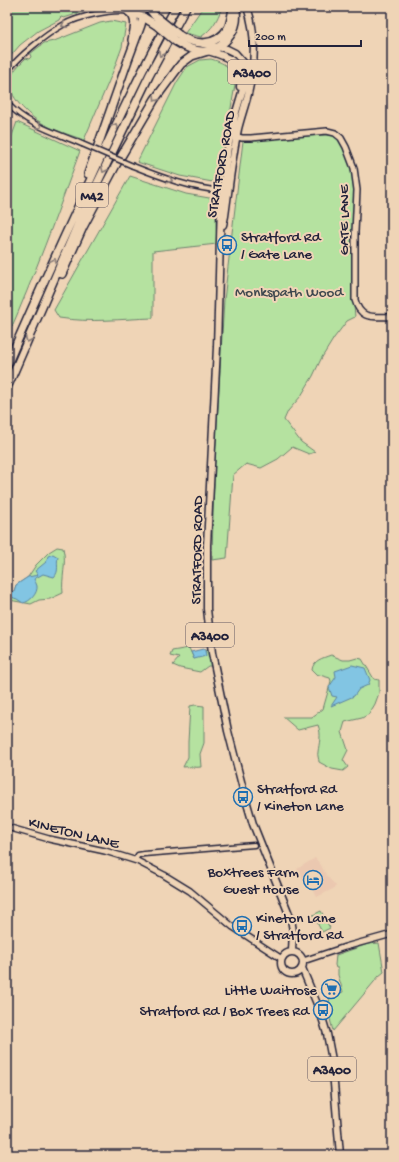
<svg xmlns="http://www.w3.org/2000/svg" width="399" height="1162" viewBox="0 0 399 1162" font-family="'Gochi Hand',sans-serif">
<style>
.built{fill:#ebc8b0}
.green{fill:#b5e2a0;stroke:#6c826e}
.water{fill:#82c5e3;stroke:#5c84a0}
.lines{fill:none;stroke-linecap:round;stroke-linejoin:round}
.minor-casing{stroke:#22223b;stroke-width:7}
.tertiary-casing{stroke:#22223b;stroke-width:8}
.primary-casing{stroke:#22223b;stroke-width:9}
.trunk-casing{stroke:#22223b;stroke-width:10}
.motorway-casing{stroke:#22223b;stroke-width:10}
.minor{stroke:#efd4b6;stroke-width:4}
.tertiary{stroke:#efd4b6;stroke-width:5}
.primary{stroke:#efd4b6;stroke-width:6}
.trunk{stroke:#efd4b6;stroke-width:7}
.motorway{stroke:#efd4b6;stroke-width:7}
.minor-bridge-casing{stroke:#22223b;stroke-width:7;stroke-linecap:butt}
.trunk-bridge-casing{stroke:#22223b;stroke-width:10;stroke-linecap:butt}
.minor-bridge{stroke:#efd4b6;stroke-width:4}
.trunk-bridge{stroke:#efd4b6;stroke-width:7}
.oneway{stroke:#887b78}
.labels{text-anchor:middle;stroke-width:4;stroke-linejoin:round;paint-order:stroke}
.shield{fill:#efd4b6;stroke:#605760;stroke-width:1}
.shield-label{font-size:14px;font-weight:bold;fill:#22223b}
.street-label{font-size:15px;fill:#22223b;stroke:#efd4b6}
.poi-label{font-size:15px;fill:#22223b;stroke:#efd4b6;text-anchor:start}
.park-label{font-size:15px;fill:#3f484f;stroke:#efd4b6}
</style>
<rect width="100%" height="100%" fill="#efd4b6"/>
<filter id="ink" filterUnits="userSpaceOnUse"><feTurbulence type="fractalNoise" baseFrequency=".025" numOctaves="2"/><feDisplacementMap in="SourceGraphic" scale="8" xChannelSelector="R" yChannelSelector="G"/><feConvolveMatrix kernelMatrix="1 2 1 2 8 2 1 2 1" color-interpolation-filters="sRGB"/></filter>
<g filter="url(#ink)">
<path class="built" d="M7 120 17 122 10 141H7Z
M315 858 321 865 326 875 336 886 333 889 317 897 308 880 304 882 297 869Z"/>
<path class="green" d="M7 7H98L64 18 61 17 60 18 59 20 38 31 20 45 7 60Z
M203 7H222C217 21 213 28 201 37L185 33Z
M111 21 126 24 122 47 114 69 84 140C70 135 53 130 40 122 29 116 7 95 10 81 12 71 19 65 26 58L29 59 31 57 30 54 44 43 54 41 100 23Z
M211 59C228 64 231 68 235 85L218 183 180 176 137 162 177 82 187 67 200 60Z
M17 122 80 151C57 214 34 277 7 338V141H10Z
M311 135H334L342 144 352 168 354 192 353 295 355 317 347 321 334 338 321 359 313 376 301 396 288 411 284 420 301 442 315 452 309 454 292 447 278 459 261 468 246 464 233 475 227 558 212 560 214 475 224 300 243 141Z
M130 176 186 194 215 199 217 244 153 251V318C122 319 90 323 59 318L54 310Z
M57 547 63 548C67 563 61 578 63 593L50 599 39 600 31 604 9 600 8 596 10 593 14 591 16 585 28 577 36 565 49 552Z
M189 648 194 659 206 653 205 650 209 651 212 666H208L200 672 180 668 173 665 179 658 170 656 172 651Z
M331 655 343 660H350L357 658 362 659 374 679 379 680V693L375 704 369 714 362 718 345 722 342 732 348 750 343 760 348 767 343 771 332 769 319 762C319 759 317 755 318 752 319 743 322 735 318 725L298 730 283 717H312L323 709 331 681 330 678 316 674 312 670C313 660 323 658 331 655Z
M195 705 204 706V743L200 754 201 767C196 768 189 766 183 767L188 757V742L190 706Z
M321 911 330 928 322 932 313 915Z
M379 943 384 972 379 976 333 1031C330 1019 326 1007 331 995L343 992 338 975V968H336L335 965 336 955 368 944Z"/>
<path class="water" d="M53 554 58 557C56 564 60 571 54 577L43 574 34 579C35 581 36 583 37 586 38 593 30 602 23 603L17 599 8 596 10 593 14 591 16 585 28 577 38 575 35 571 46 562 48 556Z
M203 649 205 650 206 656 194 659 191 652Z
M352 665 365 668 370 680 368 685 359 689 354 696 331 706 337 697 332 696 329 687 336 677 335 671Z"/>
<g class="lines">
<g class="minor-casing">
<path id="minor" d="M7 72C19 56 45 35 63 25 77 17 113 8 129 12
M7 98V106
M8 104C27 125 57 133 82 144
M133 166C163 178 191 188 223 191
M135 860 138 855 144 854 254 845"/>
</g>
<g class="tertiary-casing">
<path id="tertiary" d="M233 136 242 138H251L327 131 335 133 341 138 346 147 354 168 357 190 355 232V300C361 321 374 316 392 317
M7 827 49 839 105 851 137 861 164 875 190 891 233 927 282 959
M303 961 345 947 392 934"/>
</g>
<g class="primary-casing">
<path id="primary" d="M203 44 227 49 235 53 243 62 246 73V79L236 112 228 147 221 203 217 347 207 545V609L212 653 228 731 244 793 253 824 291 919 293 931 292 951
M208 51C229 57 243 61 240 87
M223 225 225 216C229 187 232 158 238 129 241 117 245 106 248 94 255 65 257 35 247 7
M281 963a11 11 0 1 1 22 0a11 11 0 1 1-22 0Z
M302 968 320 1011 327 1034 332 1060 340 1155"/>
</g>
<g class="trunk-casing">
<path id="trunk" d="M148 7 154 15 159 19
M129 12 143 17 156 25
M179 35C195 46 216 47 228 28 231 22 232 14 233 7
M175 41C184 47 195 52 207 51 220 50 234 35 236 22 237 17 236 12 236 7"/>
</g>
<g class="motorway-casing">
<path id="motorway" d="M129 12C138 19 134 30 132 40
M88 174 128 60 141 25 143 17
M62 274 83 227 116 165 155 99 181 64 192 56 208 51
M7 365C30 312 54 259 78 207 109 139 140 72 176 7
M7 388 81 217 149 76 186 7"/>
</g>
<use href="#minor" class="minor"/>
<use href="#tertiary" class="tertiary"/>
<use href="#primary" class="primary"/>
<use href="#trunk" class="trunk"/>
<use href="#motorway" class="motorway"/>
<g class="minor-bridge-casing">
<path id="minor-bridge" d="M82 144 133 166"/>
</g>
<g class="trunk-bridge-casing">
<path id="trunk-bridge" d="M159 19 179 35
M156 25 175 41"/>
</g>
<use href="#minor-bridge" class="minor-bridge"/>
<use href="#trunk-bridge" class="trunk-bridge"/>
</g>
<defs><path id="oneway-chevron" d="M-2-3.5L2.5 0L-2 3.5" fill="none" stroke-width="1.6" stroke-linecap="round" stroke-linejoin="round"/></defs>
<g class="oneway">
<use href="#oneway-chevron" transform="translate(64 25) rotate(153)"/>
<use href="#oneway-chevron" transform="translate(161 54) rotate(119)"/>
<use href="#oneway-chevron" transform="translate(156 99) rotate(124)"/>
<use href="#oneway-chevron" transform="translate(39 126) rotate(23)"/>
<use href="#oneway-chevron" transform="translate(115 126) rotate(-65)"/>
<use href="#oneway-chevron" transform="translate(104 170) rotate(116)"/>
<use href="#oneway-chevron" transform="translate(170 180) rotate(19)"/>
<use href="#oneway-chevron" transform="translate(54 261) rotate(-66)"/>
<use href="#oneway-chevron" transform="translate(28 340) rotate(113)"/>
</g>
</g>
<defs>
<g id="bus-ring" transform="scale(1)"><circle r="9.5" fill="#efd4b6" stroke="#1f6fb2" stroke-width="1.5"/><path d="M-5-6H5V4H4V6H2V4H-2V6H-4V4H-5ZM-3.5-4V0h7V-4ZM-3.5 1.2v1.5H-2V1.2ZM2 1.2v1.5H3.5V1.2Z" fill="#1f6fb2"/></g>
<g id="hotel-ring" transform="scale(1)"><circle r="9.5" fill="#efd4b6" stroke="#1f6fb2" stroke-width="1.5"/><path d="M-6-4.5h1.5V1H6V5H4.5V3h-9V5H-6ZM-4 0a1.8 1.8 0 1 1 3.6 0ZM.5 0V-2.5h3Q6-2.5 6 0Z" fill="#1f6fb2"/></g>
<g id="supermarket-ring" transform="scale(1)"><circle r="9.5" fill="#efd4b6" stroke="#1f6fb2" stroke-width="1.5"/><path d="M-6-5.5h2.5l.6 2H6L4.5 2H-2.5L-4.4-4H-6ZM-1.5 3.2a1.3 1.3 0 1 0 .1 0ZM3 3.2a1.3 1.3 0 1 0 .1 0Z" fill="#1f6fb2"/></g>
</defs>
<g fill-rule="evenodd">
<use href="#bus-ring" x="227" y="245"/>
<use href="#bus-ring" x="243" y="797"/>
<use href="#hotel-ring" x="313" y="880"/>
<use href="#bus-ring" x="242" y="926"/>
<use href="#supermarket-ring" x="331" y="989"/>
<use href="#bus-ring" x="323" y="1010"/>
</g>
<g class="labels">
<g class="shield">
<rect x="228" y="60" width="48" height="24" rx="3"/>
<rect x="76" y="183" width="32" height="24" rx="3"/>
<rect x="186" y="623" width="48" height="24" rx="3"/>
<rect x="308" y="1057" width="48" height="24" rx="3"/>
</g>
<g class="shield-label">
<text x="252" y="77">A3400</text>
<text x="92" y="200">M42</text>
<text x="210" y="640">A3400</text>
<text x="332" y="1074">A3400</text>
</g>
<g class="street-label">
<text transform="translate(220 164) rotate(-80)" y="5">STRATFORD ROAD</text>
<text transform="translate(343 220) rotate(-90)" y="5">GATE LANE</text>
<text transform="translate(196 550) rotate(-89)" y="5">STRATFORD ROAD</text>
<text transform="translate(74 832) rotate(14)" y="5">KINETON LANE</text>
</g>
<g class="poi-label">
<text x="241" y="241">Stratford Rd<tspan x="241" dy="17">/ Gate Lane</tspan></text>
<text x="257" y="793">Stratford Rd<tspan x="257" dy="17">/ Kineton Lane</tspan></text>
<text x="299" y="876" text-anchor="end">Boxtrees Farm<tspan x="299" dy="17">Guest House</tspan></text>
<text x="256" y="922">Kineton Lane<tspan x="256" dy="17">/ Stratford Rd</tspan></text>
<text x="317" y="994" text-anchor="end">Little Waitrose</text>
<text x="309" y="1015" text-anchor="end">Stratford Rd / Box Trees Rd</text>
</g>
<g class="park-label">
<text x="289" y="296">Monkspath Wood</text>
</g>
</g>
<rect width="399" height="1162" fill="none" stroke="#efd4b6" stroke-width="24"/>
<rect x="12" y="12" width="375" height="1138" fill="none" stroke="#22223b" stroke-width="1.5" filter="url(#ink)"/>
<path d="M249 40v6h112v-6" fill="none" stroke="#22223b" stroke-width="2"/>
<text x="255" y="40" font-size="12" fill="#22223b" stroke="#efd4b6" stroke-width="3" paint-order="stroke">200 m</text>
</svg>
